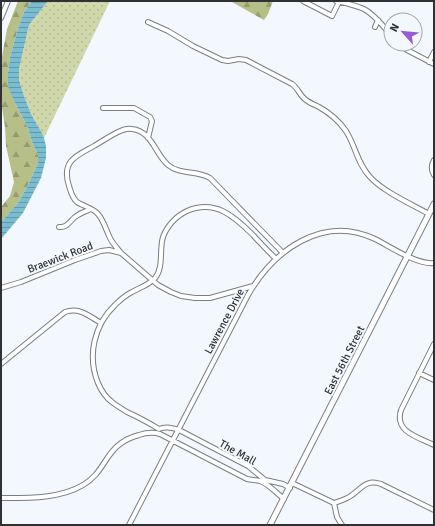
<svg xmlns="http://www.w3.org/2000/svg" width="435" height="526" viewBox="0 0 435 526" font-family="Signika,sans-serif">
<style>
.forest{fill:url(#forest-firs)}
.park{fill:url(#park-dots)}
.water{fill:url(#water-rules)}
.lines{fill:none;stroke-linecap:round;stroke-linejoin:round}
.minor-casing{stroke:#797e82;stroke-width:6}
.major-casing{stroke:#797e82;stroke-width:7}
.minor{stroke:#fff;stroke-width:4}
.major{stroke:#fff;stroke-width:5}
.labels{text-anchor:middle;stroke-width:4;stroke-linejoin:round;paint-order:stroke}
.street-label{font-size:11px;fill:#2f3133;stroke:#f2f8fd}
</style>
<defs>
<pattern id="forest-firs" width="22" height="20" patternUnits="userSpaceOnUse"><rect width="22" height="20" fill="#b7bf89"/><path d="M5 1l3.5 6h-7zM16 11l3.5 6h-7z" fill="#959c71"/></pattern>
<pattern id="park-dots" width="8" height="8" patternUnits="userSpaceOnUse"><rect width="8" height="8" fill="#d0d7aa"/><path d="M2 2h.1M6 6h.1" fill="none" stroke="#b3b993" stroke-width="1.8" stroke-linecap="round"/></pattern>
<pattern id="water-rules" width="6" height="5" patternUnits="userSpaceOnUse"><rect width="6" height="5" fill="#7abcd0"/><path d="M0 2.5h6" fill="none" stroke="#6499a9"/></pattern>
</defs>
<rect width="100%" height="100%" fill="#f2f8fd"/>
<path class="forest" d="M18 1H32L24 12 19 25 10 57 8 73 14 101 28 128 32 142 38 155V163L28 185 18 203 1 222V207L10 196 14 182 6 146 5 127 1 101V62L7 29Z
M230 1H273L268 14 264 20Z"/>
<path class="park" d="M48 1H110L44 138 42 133 31 114 24 96 19 80V69L29 25Z"/>
<path class="water" d="M32 1H48L29 25 19 69V80L24 96 31 114 42 133 44 138 46 146V158L41 178 23 213 1 239V222L18 203 28 185 38 163V155L32 142 28 128 14 101 8 86V73L10 57 19 25 24 12Z"/>
<g class="lines">
<g class="minor-casing">
<path id="minor" d="M303 1 332 16 339 2
M336 1C345 3 355 5 364 9 375 15 383 26 391 35
M1 18 8 1
M148 22 168 31 193 46 222 60 228 61 239 59 246 60 292 84C298 88 300 96 306 100 310 103 315 105 319 107 330 113 339 121 346 131 356 147 357 163 370 177 384 192 411 204 429 214
M375 27 378 20
M399 44 407 50 434 64
M429 62 434 52
M103 108H134L150 117 152 121 148 138
M434 160C431 165 431 170 434 175
M59 227C67 228 70 221 75 217 80 213 86 211 91 209
M121 253C117 248 113 244 110 238 106 230 104 221 98 214 93 208 83 206 77 202 72 198 71 192 69 186 61 161 76 156 94 146 105 140 121 127 132 129 152 131 155 154 168 165 180 175 197 170 210 178L283 253
M276 259C268 251 260 243 253 235 234 216 215 199 187 211 176 216 167 226 163 237 159 250 164 267 155 278 149 285 139 288 132 292 126 295 120 300 115 305 94 325 87 356 98 383 101 390 105 397 112 402 117 406 122 409 127 412 138 417 149 423 159 429 166 426 174 428 181 431L248 466 265 480 283 484 290 488
M1 288 21 282 75 260 101 251 109 250 121 253 158 285 171 292 181 296 195 298H210L253 286
M434 344 401 410C394 432 418 437 434 445
M1 364 65 312C80 307 89 316 101 323
M419 373 434 380
M292 483 334 503
M1 498C27 498 60 499 83 485 108 471 104 444 139 435 145 433 153 432 160 434L247 479C251 480 256 480 260 481 269 484 276 493 284 499
M334 503C340 501 347 499 352 495 362 488 366 479 381 484L434 510
M334 503 337 517 342 525
M129 525 248 295C274 250 323 214 375 239 391 247 417 265 434 263"/>
</g>
<g class="major-casing">
<path id="major" d="M270 525 434 204"/>
</g>
<use href="#minor" class="minor"/>
<use href="#major" class="major"/>
</g>
<g class="labels">
<g class="street-label">
<text transform="translate(60 257) rotate(-21)" y="4">Braewick Road</text>
<text transform="translate(224 321) rotate(-62)" y="4">Lawrence Drive</text>
<text transform="translate(344 360) rotate(-63)" y="4">East 56th Street</text>
<text transform="translate(238 452) rotate(29)" y="4">The Mall</text>
</g>
</g>
<rect width="435" height="526" fill="none" stroke="#2f3133" stroke-width="4"/>
<g transform="translate(403 32) rotate(297)"><circle r="19" fill="#f2f8fd" stroke="#a4a8ac"/>
<path d="M0-3L7 15L0 10L-7 15Z" fill="#975cd4"/>
<text y="-6" font-size="11" font-weight="bold" text-anchor="middle" fill="#2f3133">N</text>
</g>
</svg>
